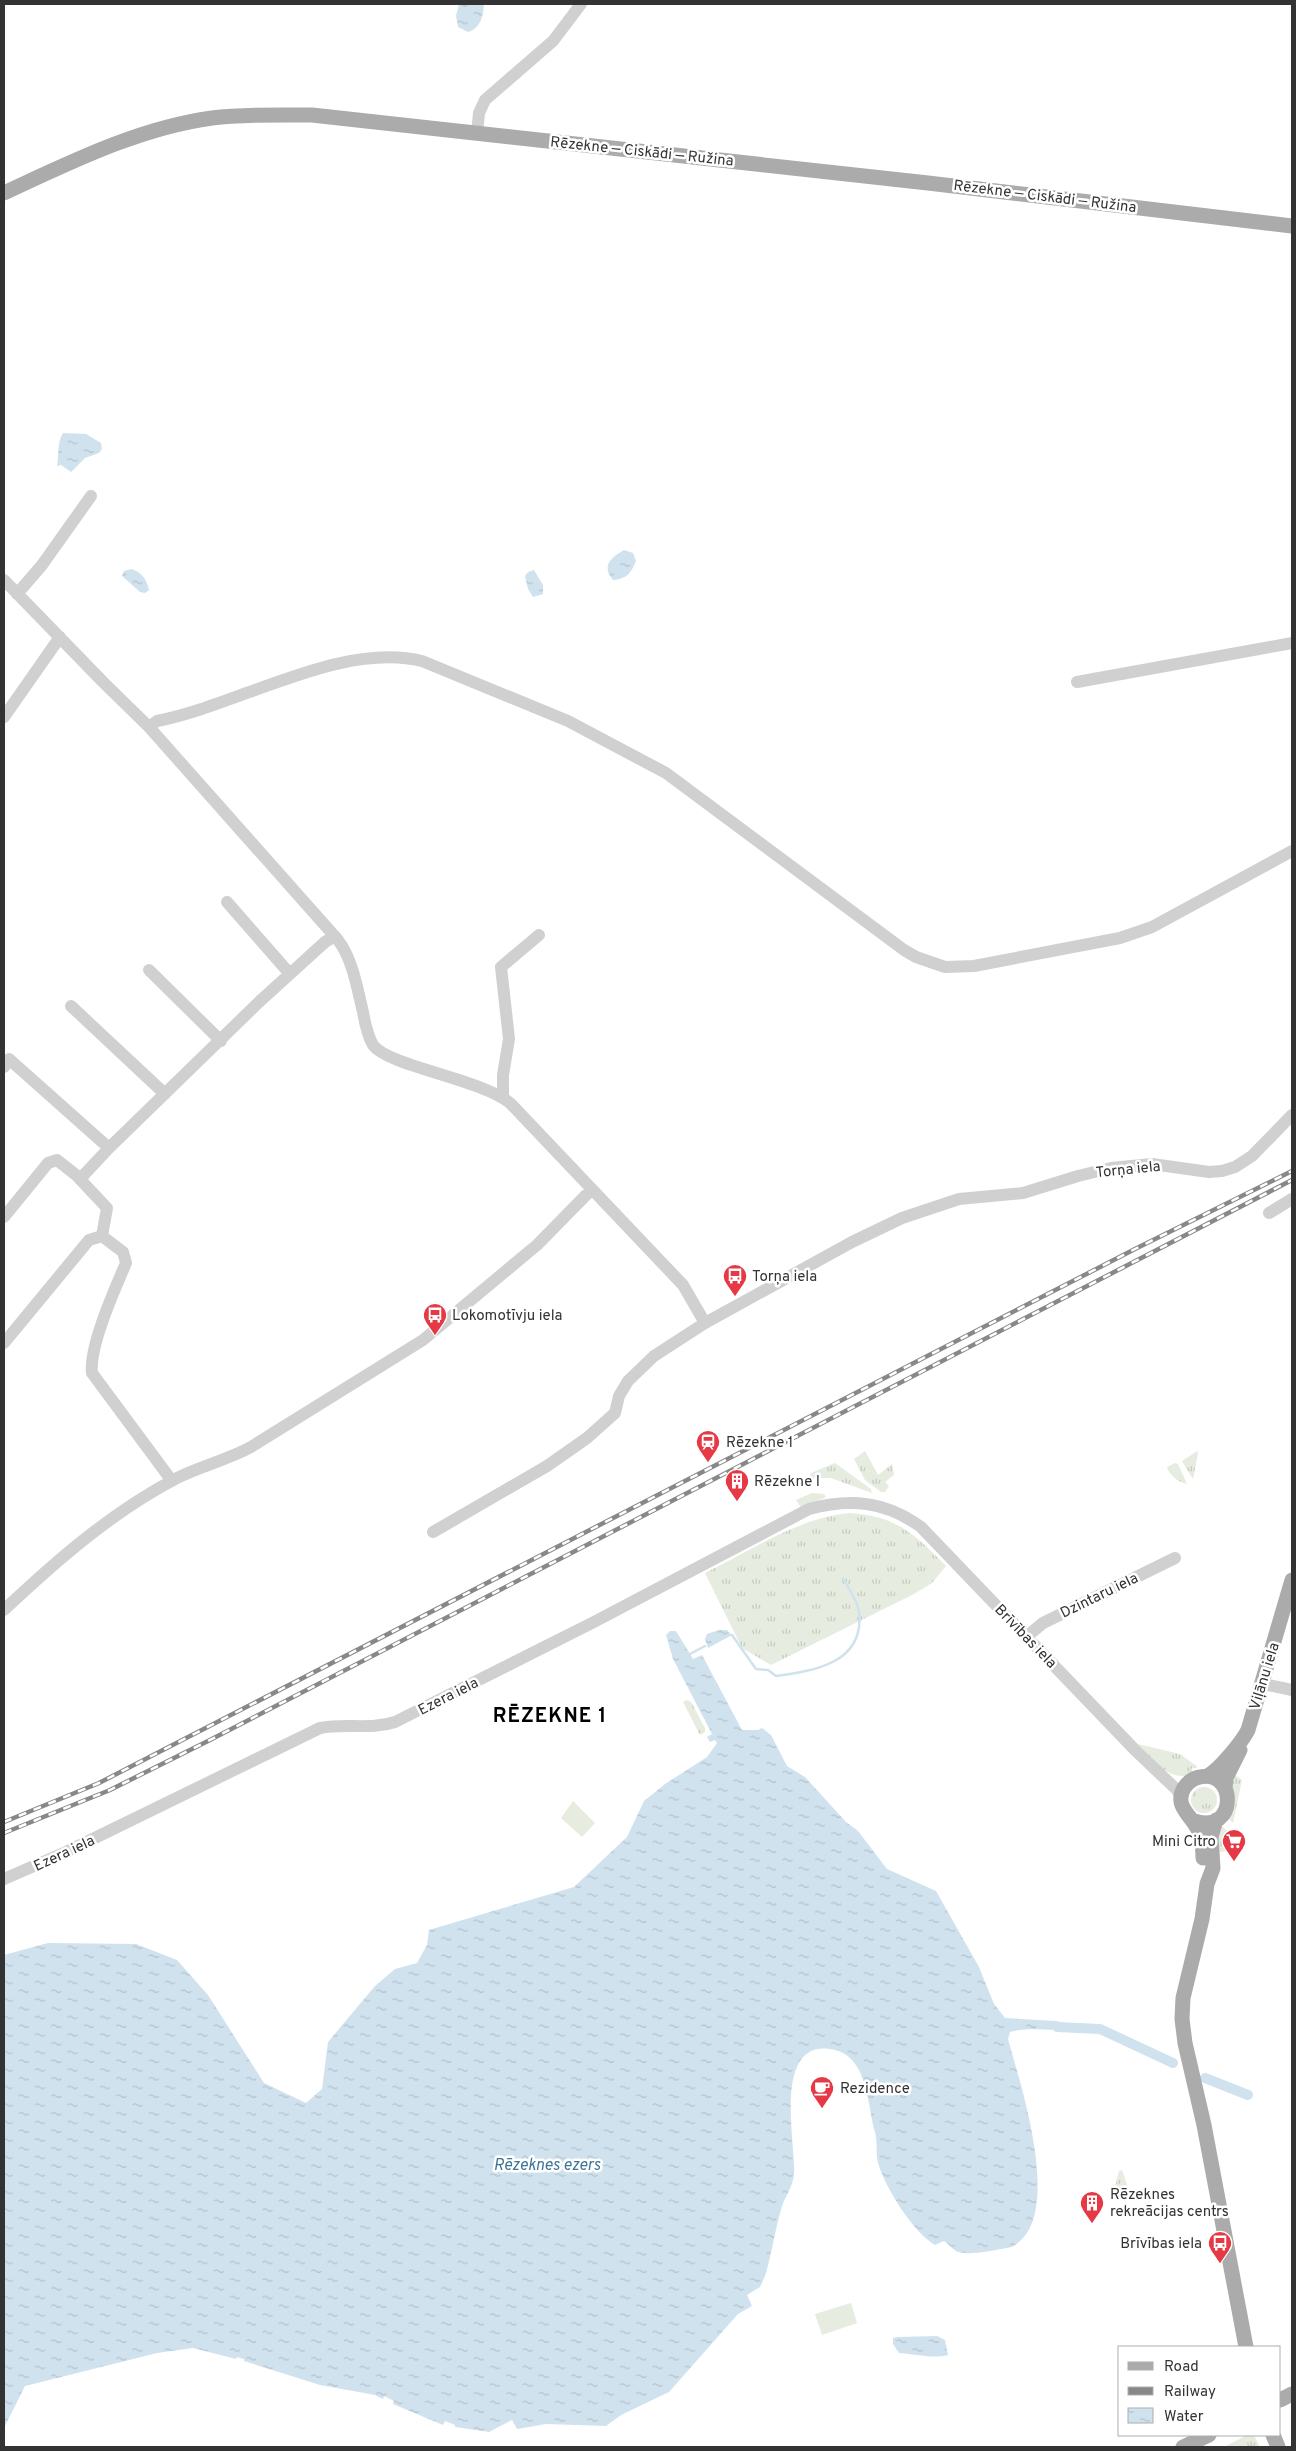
<svg xmlns="http://www.w3.org/2000/svg" width="1296" height="2451" viewBox="0 0 1296 2451" font-family="Overpass,sans-serif">
<style>
.grass{fill:url(#grass-tufts)}
.pitch{fill:#e6ecdf}
.water{fill:url(#water-ripples)}
.lines{fill:none;stroke-linecap:round;stroke-linejoin:round}
.stream{stroke:#cfe2ee;stroke-width:2.5}
.canal{stroke:#cfe2ee;stroke-width:10}
.minor{stroke:#d0d0d0;stroke-width:12}
.major{stroke:#ababab;stroke-width:15}
.rail-casing{stroke:#888;stroke-width:4.5}
.rail{stroke:#fff;stroke-width:2.5;stroke-dasharray:8;stroke-linecap:butt}
.labels{text-anchor:middle;stroke-width:5;stroke-linejoin:round;paint-order:stroke}
.street-label{font-size:15px;fill:#333;stroke:#fff}
.poi-label{font-size:15px;fill:#333;stroke:#fff;text-anchor:start}
.water-label{font-size:16px;font-style:italic;fill:#3f7597;stroke:#fff}
.district-label{font-size:20px;font-weight:bold;letter-spacing:1px;fill:#000;stroke:#fff}
</style>
<defs>
<pattern id="grass-tufts" width="24" height="20" patternUnits="userSpaceOnUse" patternTransform="scale(1.25)"><rect width="24" height="20" fill="#e6ecdf"/><path d="M3 7l-1-3M5 7V3M7 7l1-3M15 17l-1-3M17 17v-4M19 17l1-3" fill="none" stroke="#c6cbc0"/></pattern>
<pattern id="water-ripples" width="26" height="14" patternUnits="userSpaceOnUse" patternTransform="scale(1.25)"><rect width="26" height="14" fill="#cfe2ee"/><path d="M2 4q2-2 4 0t4 0M15 11q2-2 4 0t4 0" fill="none" stroke="#b2c2cd"/></pattern>
</defs>
<rect width="100%" height="100%" fill="#fff"/>
<path class="grass" d="M865 1451 878 1475 892 1464 894 1475 885 1482 889 1486 885 1492H881L865 1480 854 1459Z
M1197 1451 1198 1453 1193 1479 1182 1461Z
M835 1463 871 1489 872 1493 831 1478H809L811 1473Z
M1175 1463 1178 1464 1187 1484C1178 1482 1169 1475 1167 1467Z
M812 1493 824 1494 826 1497 801 1508 796 1500Z
M850 1513C896 1516 915 1534 946 1566L932 1583 914 1594 771 1665 742 1648 705 1573C750 1551 800 1517 850 1513Z
M687 1700 691 1702 705 1728V1732L700 1735 683 1702Z
M1138 1744 1180 1754 1198 1767 1191 1769 1193 1774C1171 1783 1151 1760 1138 1744Z
M1232 1773 1242 1780 1233 1823 1227 1817Z
M1191 1800a13 13 0 1 1 26 0a13 13 0 1 1-26 0Z
M1221 1826 1232 1834 1226 1851 1215 1853V1830Z
M1122 2170 1130 2193 1127 2196 1119 2193 1115 2187 1119 2171Z
M1247 2435H1254L1260 2447H1224Z"/>
<path class="pitch" d="M573 1801 595 1823 582 1837 561 1818Z
M851 2303 857 2323 822 2335 815 2314Z"/>
<path class="water" d="M459 4H484C483 16 481 28 468 32L458 27 456 16Z
M63 433 86 434 101 443 102 449 99 453 85 458 71 472 61 465 57 466C59 456 57 442 63 433Z
M624 550 633 553 636 561C631 573 627 579 613 580 601 565 611 558 624 550Z
M131 569C141 571 147 580 149 590L145 593 140 592 122 576 124 571Z
M534 570 543 585V594L533 597 528 589 525 576 528 572Z
M719 1630H727L732 1635 708 1648 705 1639 707 1634Z
M670 1631H676L693 1659 702 1655 742 1730H758L762 1728 771 1735 787 1766 805 1777 846 1822 858 1831 887 1869 936 1891 979 1967 994 2004 1005 2018 1056 2021 1069 2024V2029C1049 2032 1030 2026 1010 2032L1008 2039C1020 2083 1064 2214 1015 2245 1012 2248 1005 2248 1001 2249 991 2251 965 2256 956 2251 951 2248 949 2244 944 2241L935 2245C913 2232 887 2190 879 2166 875 2155 878 2142 875 2132 867 2103 868 2054 830 2049 772 2041 796 2144 794 2174 793 2186 786 2195 782 2206 775 2229 772 2253 765 2276L760 2287 747 2295 752 2306 738 2314 669 2392 621 2415 606 2426 546 2424 517 2429 512 2420 489 2432 455 2427V2425L445 2421 443 2425 393 2404 394 2401 384 2396 383 2399 375 2395 320 2385 244 2361V2359L237 2357 236 2359 193 2348 157 2353 25 2386 4 2428V1955L48 1943 136 1944 177 1960 208 1995 264 2083 306 2103 322 2089 328 2042 375 1986 395 1969 417 1963 427 1945 429 1930 574 1887 627 1837 644 1801 665 1784 707 1757 717 1743 715 1740 710 1742 707 1737 712 1734 673 1659 666 1635Z
M937 2336 945 2340 948 2355C934 2359 914 2354 899 2353L893 2344V2338L898 2337Z"/>
<g class="lines">
<path class="stream" d="M732 1635 756 1669 768 1670 776 1676C814 1671 865 1663 859 1612 858 1601 848 1588 843 1578
M690 1654 705 1646"/>
<path class="canal" d="M1057 2027 1100 2029 1173 2063
M1205 2078 1248 2095"/>
<path class="minor" d="M477 133 479 113 485 100 553 41 581 4
M4 580 103 682 149 727 338 940C353 960 357 988 363 1012 365 1023 367 1035 373 1045 388 1066 481 1079 510 1103L683 1285 705 1323
M17 594 42 565 91 496
M1077 682 1292 643
M4 717 60 637
M149 727 157 721C237 706 340 641 422 661L568 721 666 773 904 950 916 957 945 967 974 966 1120 938 1152 927 1292 851
M227 902 290 974
M149 970 221 1041
M71 1006 165 1094
M4 1067 9 1059 109 1148 259 1002 325 942 335 936
M503 1097V1075L509 1039 501 967 539 935
M80 1179 109 1148
M1269 1213 1292 1199
M4 1217 48 1163 57 1160 76 1175 107 1208 102 1236
M4 1343 89 1240 102 1236 123 1252 126 1263C115 1289 89 1346 92 1373L172 1481
M433 1532 547 1466 587 1438 615 1413 619 1396 628 1381 654 1356 705 1323 852 1242 902 1218 959 1199 1023 1193 1078 1176 1111 1168 1152 1164 1209 1172 1222 1171 1235 1167 1252 1156 1292 1115
M4 1610C57 1560 112 1512 177 1478 201 1466 227 1460 251 1447L423 1340 537 1245 592 1189
M1026 1637 1043 1623 1175 1558
M1263 1684 1292 1690
M4 1879 66 1852 320 1728C346 1723 371 1730 395 1722L592 1623 809 1509C850 1498 885 1501 921 1527L1136 1751 1177 1790 1181 1797"/>
<path class="major" d="M4 193C71 162 139 128 212 118 245 114 279 115 312 115L928 183 1292 226
M1207 1776C1218 1771 1242 1742 1248 1730L1292 1580
M1225 1788 1226 1778 1240 1750
M1216 1820 1211 1837 1213 1868 1207 1884 1202 1919 1183 1998 1182 2019 1185 2043 1204 2125 1246 2347
M1194 1821C1238 1835 1237 1769 1200 1777 1193 1778 1188 1782 1184 1788 1173 1807 1193 1816 1199 1832 1202 1840 1203 1849 1203 1858
M1280 2400 1292 2394
M1273 2435 1278 2447
M1183 2447 1209 2435"/>
<g class="rail-casing">
<path id="rail" d="M4 1822 99 1783 1135 1249 1292 1171
M4 1833 110 1790 208 1741 1292 1180"/>
</g>
<use href="#rail" class="rail"/>
</g>
<defs>
<g id="bus-pin" transform="scale(1.25)"><path d="M0 17L-7.5 6A9.5 9.5 0 1 1 7.5 6Z" fill="#e63946" stroke="#fff"/><path d="M-5-6H5V4H4V6H2V4H-2V6H-4V4H-5ZM-3.5-4V0h7V-4ZM-3.5 1.2v1.5H-2V1.2ZM2 1.2v1.5H3.5V1.2Z" fill="#fff"/></g>
<g id="station-pin" transform="scale(1.25)"><path d="M0 17L-7.5 6A9.5 9.5 0 1 1 7.5 6Z" fill="#e63946" stroke="#fff"/><path d="M-3-6H3Q5-6 5-4V2Q5 4 3 4L4.5 6H3L1.5 4h-3L-3 6H-4.5L-3 4Q-5 4-5 2V-4Q-5-6-3-6ZM-3.5-4v3h7v-3ZM-3.5 1v1.5H-2V1ZM2 1v1.5H3.5V1Z" fill="#fff"/></g>
<g id="building-pin" transform="scale(1.25)"><path d="M0 17L-7.5 6A9.5 9.5 0 1 1 7.5 6Z" fill="#e63946" stroke="#fff"/><path d="M-4-6H4V6H1V3H-1V6H-4ZM-2.5-4.3h1.7v1.8h-1.7ZM.8-4.3h1.7v1.8H.8ZM-2.5-1h1.7V.8h-1.7ZM.8-1h1.7V.8H.8Z" fill="#fff"/></g>
<g id="supermarket-pin" transform="scale(1.25)"><path d="M0 17L-7.5 6A9.5 9.5 0 1 1 7.5 6Z" fill="#e63946" stroke="#fff"/><path d="M-6-5.5h2.5l.6 2H6L4.5 2H-2.5L-4.4-4H-6ZM-1.5 3.2a1.3 1.3 0 1 0 .1 0ZM3 3.2a1.3 1.3 0 1 0 .1 0Z" fill="#fff"/></g>
<g id="cafe-pin" transform="scale(1.25)"><path d="M0 17L-7.5 6A9.5 9.5 0 1 1 7.5 6Z" fill="#e63946" stroke="#fff"/><path d="M-5.5-4.5H6V0H3Q3 3.5 0 3.5H-2.5Q-5.5 3.5-5.5 0ZM3-3.2v2h1.7v-2ZM-6 4.5H4V6H-6Z" fill="#fff"/></g>
</defs>
<g fill-rule="evenodd">
<use href="#bus-pin" x="735" y="1276"/>
<use href="#bus-pin" x="435" y="1315"/>
<use href="#station-pin" x="708" y="1442"/>
<use href="#building-pin" x="737" y="1481"/>
<use href="#supermarket-pin" x="1234" y="1841"/>
<use href="#cafe-pin" x="822" y="2088"/>
<use href="#building-pin" x="1092" y="2203"/>
<use href="#bus-pin" x="1220" y="2243"/>
</g>
<g class="labels">
<g class="street-label">
<text transform="translate(642 151) rotate(6)" y="5">Rēzekne — Ciskādi — Ružina</text>
<text transform="translate(1045 196) rotate(7)" y="5">Rēzekne — Ciskādi — Ružina</text>
<text transform="translate(1128 1169) rotate(-6)" y="5">Torņa iela</text>
<text transform="translate(1099 1595) rotate(-26)" y="5">Dzintaru iela</text>
<text transform="translate(1026 1636) rotate(46)" y="5">Brīvības iela</text>
<text transform="translate(1264 1676) rotate(-73)" y="5">Viļānu iela</text>
<text transform="translate(448 1696) rotate(-27)" y="5">Ezera iela</text>
<text transform="translate(64 1853) rotate(-25)" y="5">Ezera iela</text>
</g>
<g class="poi-label">
<text x="752" y="1281">Torņa iela</text>
<text x="452" y="1320">Lokomotīvju iela</text>
<text x="726" y="1447">Rēzekne 1</text>
<text x="754" y="1486">Rēzekne I</text>
<text x="1216" y="1846" text-anchor="end">Mini Citro</text>
<text x="840" y="2093">Rezidence</text>
<text x="1110" y="2199">Rēzeknes<tspan x="1110" dy="17">rekreācijas centrs</tspan></text>
<text x="1202" y="2248" text-anchor="end">Brīvības iela</text>
</g>
<g class="water-label">
<text x="547" y="2170">Rēzeknes ezers</text>
</g>
<g class="district-label">
<text x="550" y="1722">RĒZEKNE 1</text>
</g>
</g>
<rect width="1296" height="2451" fill="none" stroke="#333333" stroke-width="10"/>
<rect x="1118" y="2346" width="162" height="90" fill="#ffffff" stroke="#adadad"/>
<rect x="1128" y="2362" width="25" height="8" fill="#ababab" stroke="#adadad"/>
<text x="1164" y="2371" font-size="15" fill="#333333">Road</text>
<rect x="1128" y="2387" width="25" height="8" fill="#888888" stroke="#adadad"/>
<text x="1164" y="2396" font-size="15" fill="#333333">Railway</text>
<rect x="1128" y="2408" width="25" height="15" fill="url(#water-ripples)" stroke="#adadad"/>
<text x="1164" y="2421" font-size="15" fill="#333333">Water</text>
</svg>
